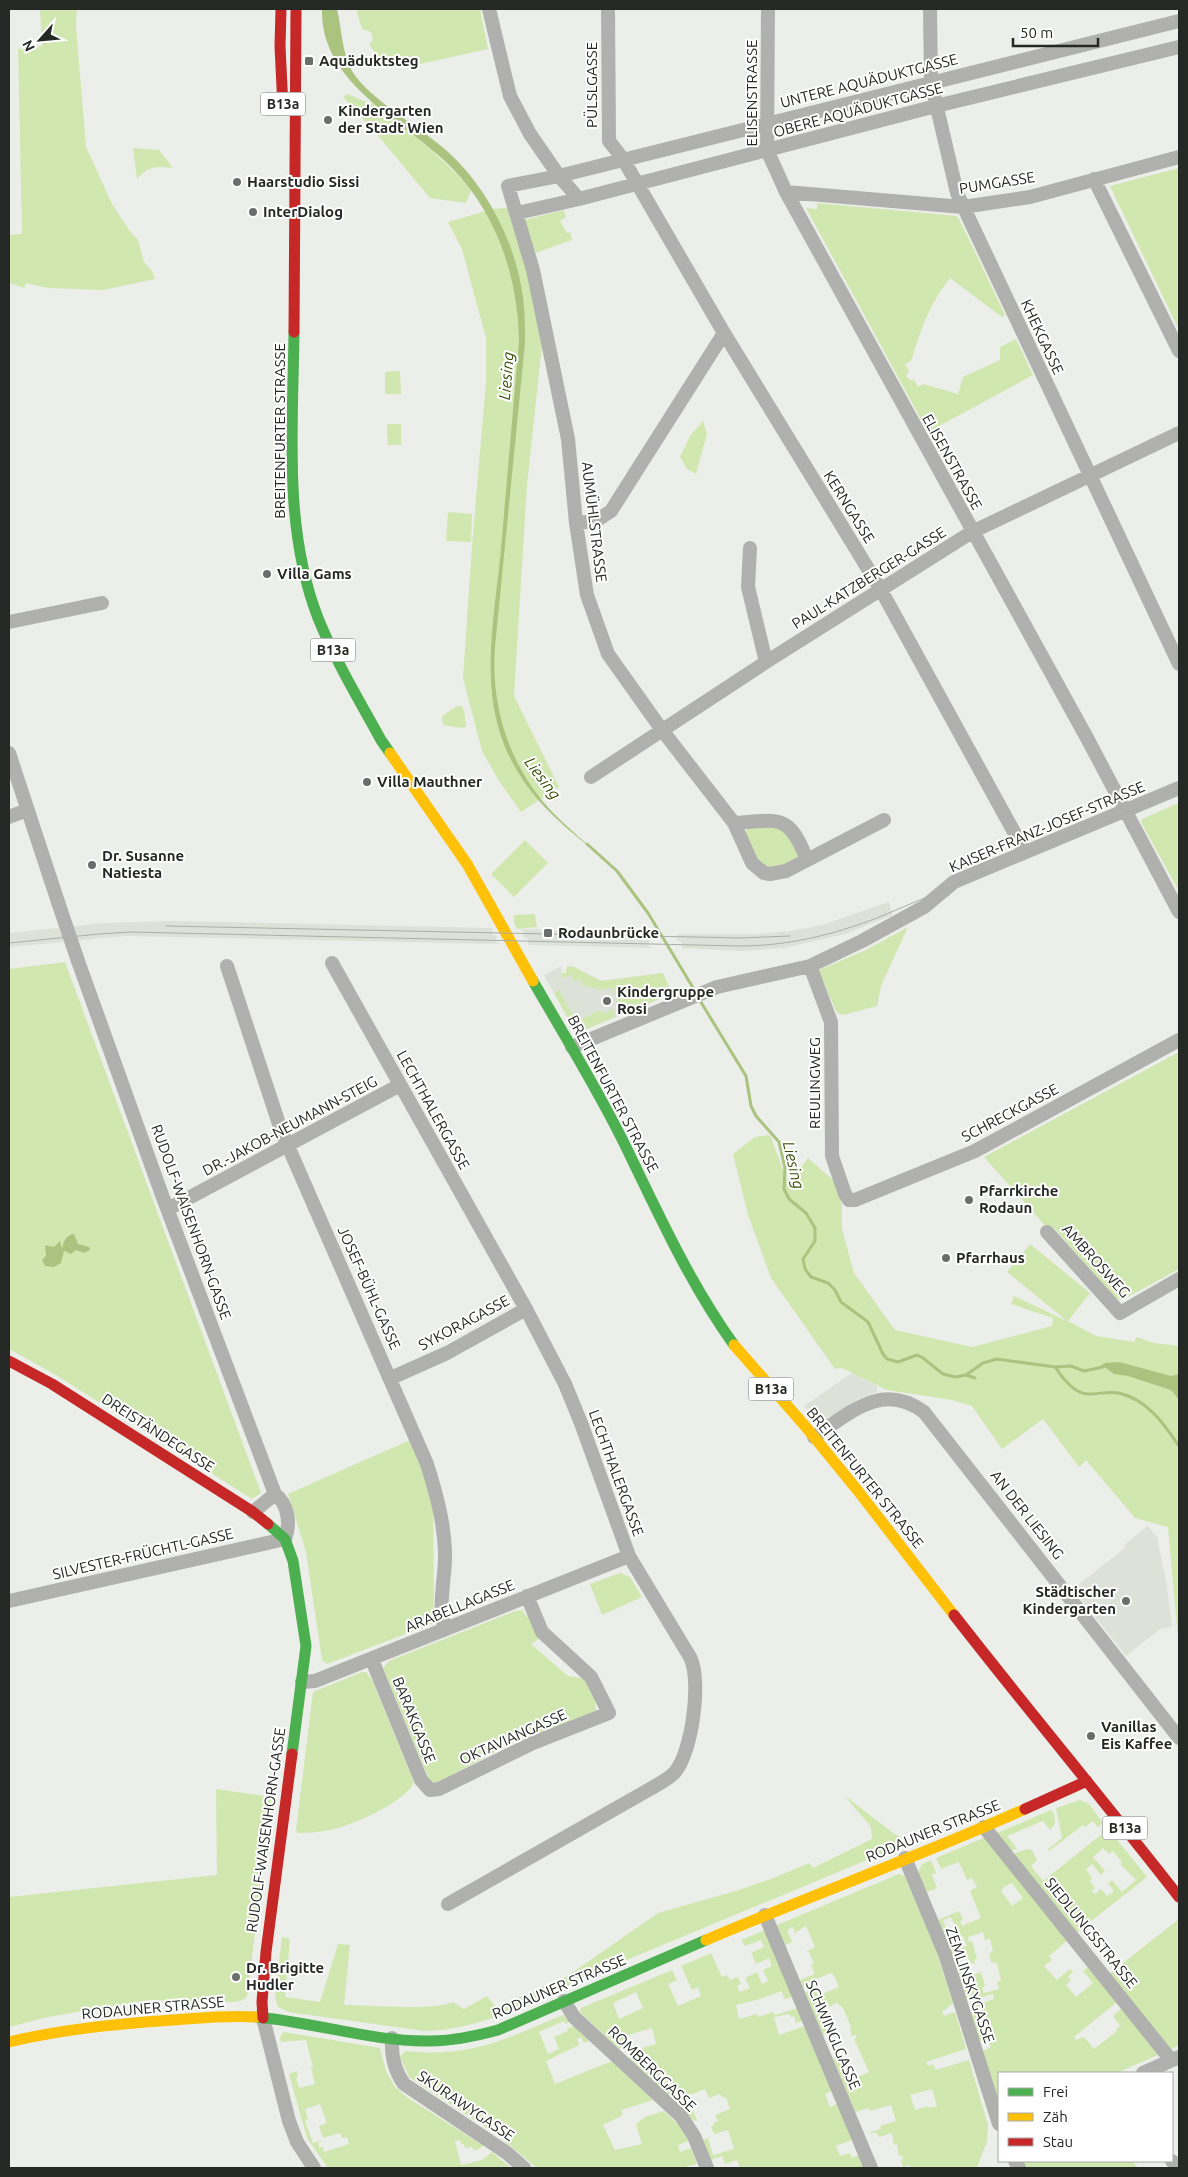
<svg xmlns="http://www.w3.org/2000/svg" width="1188" height="2177" viewBox="0 0 1188 2177" font-family="Ubuntu,sans-serif">
<style>
.built{fill:#dde2d8}
.green{fill:#d1e7b0;fill-rule:evenodd}
.water{fill:#aac37f}
.lines{fill:none;stroke-linecap:round;stroke-linejoin:round}
.stream{stroke:#aac37f;stroke-width:3}
.street{stroke:#b0b1ae;stroke-width:14}
.fast{stroke:#4caf50;stroke-width:11}
.slow{stroke:#ffc107;stroke-width:11}
.jam{stroke:#c62828;stroke-width:11}
.tram{stroke:#abadaa;stroke-width:1}
.street-bridge{stroke:#b0b1ae;stroke-width:14}
.poi-dot{fill:#6b6d6a;stroke:#fff;stroke-width:2}
.labels{text-anchor:middle;stroke-width:4;stroke-linejoin:round;paint-order:stroke}
.shield{fill:#fff;stroke:#676866;stroke-width:1}
.shield-label{font-size:14px;font-weight:bold;fill:#262825}
.poi-label{font-size:15px;font-weight:bold;fill:#262825;stroke:#fff;text-anchor:start}
.street-label{font-size:15px;fill:#262825;stroke:#fff}
.water-label{font-size:16px;font-style:italic;fill:#384e07;stroke:#fff}
</style>
<rect width="100%" height="100%" fill="#eceee9"/>
<path class="built" d="M889 902 893 915 845 934 784 948 742 951 682 948V942L677 940V934H674H757L791 931 822 925Z
M175 921 492 928V934L497 936 496 942 500 944 125 936 9 947V933L104 923Z
M520 929 644 932V938L649 940V946L653 948 528 945V939L523 937V931Z
M562 966 561 973H566L567 966 574 967 601 981 663 973 672 994 582 1031 574 1029 544 975Z
M852 1373 876 1385 878 1392 858 1399 825 1422 816 1421 804 1406Z
M1148 1526 1157 1537 1167 1586 1172 1627 1160 1629 1126 1656 1073 1589 1125 1548 1124 1545Z"/>
<path class="green" d="M40 9H77L76 26 86 147 112 204 129 230 138 240 144 262 152 271 155 279 103 290 48 288 25 283V288L9 283V235L22 234 18 49 42 46Z
M356 9H480L488 49 420 64 387 67 369 45 373 40 371 32 362 29Z
M348 94 370 104 372 102C407 130 442 156 471 190L466 203 430 198 380 138 343 97Z
M133 148 159 150 173 168C157 166 148 166 137 179Z
M1179 168V330L1110 186Z
M817 203 957 216 964 229 1005 315 1002 317 950 278C930 303 920 331 911 361L905 364 909 371 906 376 909 380H914L918 387 923 384 958 394 963 377 1000 360V347L1016 339 1033 375 928 432 806 208 817 209Z
M515 207 542 345 527 485 514 696 559 787 521 812 499 781 482 751 463 678 472 546 486 382V338L462 249 448 222 493 209Z
M564 210 566 217 560 221 567 233 570 232 572 240 532 254 524 220Z
M400 371 401 394H385V372Z
M703 421 707 434 696 474 687 469 680 457 690 436Z
M387 424H401V445H388Z
M448 512 472 514 471 542 446 541Z
M457 706H461L464 710 466 726 463 728 443 725 442 716Z
M1179 803V891L1141 822 1142 819Z
M776 825 783 829 799 854 796 860 774 869 760 865 745 832 749 827Z
M525 840 548 863 514 897 491 874Z
M535 914 537 927 517 929 514 922V915Z
M908 927 881 986 877 1006 843 1015 837 1013 822 979 816 974 819 970 866 950Z
M65 962 261 1493 252 1499 56 1375 9 1349V969Z
M567 966 574 967 601 981 663 973 672 994 622 1014 613 988 600 990 587 986 584 987 580 979 574 982 571 975 561 978V973H566Z
M559 990 577 1022 597 1011 606 1013 612 1009 615 1017 582 1031 574 1029 554 993Z
M1179 1052V1269L1122 1300 1116 1299 1054 1228 1049 1230 984 1157Z
M770 1135 787 1180 797 1173 808 1158 834 1181 842 1205V1229L854 1273 895 1330 972 1347 1052 1326 1053 1318 1011 1304 1014 1296 1067 1321 1007 1272 1030 1244 1090 1293 1068 1321 1096 1336 1134 1342 1137 1337 1154 1343 1179 1346V1672L1178 1639 1168 1527 1135 1518 1086 1460 1079 1467 1043 1419 1002 1449 972 1406 952 1400 887 1390 842 1368 835 1369 771 1278 748 1215 733 1154 755 1137Z
M410 1440 424 1473 433 1505 434 1623 327 1664 322 1660 306 1552 288 1494Z
M620 1573 630 1577 642 1597 602 1615 590 1584Z
M522 1610 527 1617H530L540 1638 531 1644 568 1676 588 1679 595 1699 596 1711 532 1736 528 1726 494 1742 497 1751 437 1783 430 1782 383 1668 389 1661 515 1611Z
M362 1672H366L372 1680 414 1782C407 1800 359 1822 341 1827 328 1831 311 1833 298 1833L296 1830 313 1692Z
M216 1789 272 1797 247 1997 241 2001 233 2002 149 2000 48 2017 9 2027V1897L217 1875Z
M844 1795 893 1833 900 1837 903 1845 581 1979C539 2002 473 2031 425 2031L288 2012 278 2007 275 1997 282 1937 290 1939 285 1997 320 2002 338 1944 350 1945 344 2005C368 2005 434 2011 453 2002L464 2009 487 1996 496 2007 566 1977 658 1913 739 1890 776 1877 809 1863 813 1868 872 1839 871 1827Z
M1080 1800 1089 1804 1103 1823 1098 1827 1093 1821 1085 1827 1083 1825 1049 1851 1048 1849 1062 1838 1056 1808Z
M1051 1810 1054 1813 1055 1824 1050 1830 1043 1821 1007 1836 1017 1849 1010 1851 997 1833Z
M1106 1826 1147 1877 1076 1933 1014 1857 1015 1853 1028 1849 1032 1850 1037 1860 1031 1866 1043 1881 1102 1834 1101 1831ZM1103 1848 1109 1854 1113 1851 1122 1862 1120 1864 1136 1880 1122 1892 1112 1880 1108 1883 1114 1891 1107 1896 1101 1889 1095 1894 1091 1891 1095 1888 1090 1881 1092 1878 1086 1869 1092 1864 1101 1875 1105 1871 1093 1857Z
M986 1837 1068 1940 1049 1956 1052 1960 1044 1966 1057 1980 1070 1969 1073 1972 1068 1977 1071 1980 1066 1985 1076 1997 1093 1983 1083 1971 1089 1966 1118 2001 1074 2037 1076 2040 1082 2037 1085 2038 1094 2049 1117 2031 1116 2029 1120 2026 1113 2016 1123 2007 1160 2054 1117 2073H999V2113L981 2051 991 2048 988 2038 979 2042 970 2012 976 2011 974 2006 994 1999 993 1994 967 2001 957 1970 962 1969 965 1978 981 1972 985 1986 982 1988 984 1993 999 1989 997 1982 1001 1980 997 1963 991 1962 989 1953 993 1952 990 1939 985 1940 983 1932 968 1937 969 1942 972 1941 977 1959 974 1960 975 1964 970 1963 968 1957 955 1961 938 1920 959 1911 963 1920 960 1921 962 1926 981 1918 970 1891 977 1887 972 1878 967 1880 959 1862 941 1869 936 1858ZM1012 1883 1023 1898 1012 1906 1001 1891 1004 1887ZM951 1917 956 1928 958 1927 960 1937 963 1936 967 1946 955 1950 943 1920Z
M931 1860 936 1873 932 1875 937 1888 927 1892 918 1873 922 1864Z
M899 1874 905 1876 935 1948 953 2003 942 2012 944 2016 955 2012 966 2049 926 2062 928 2066 933 2064 936 2070 969 2060 988 2125 987 2141 977 2168H911L909 2165 903 2167 901 2160 903 2159 902 2155 899 2156 897 2144 894 2145 892 2133 879 2137 876 2132 871 2134 870 2132 881 2129 880 2126 896 2121 891 2105 870 2111 869 2108 855 2112 833 2059 840 2056 850 2080 869 2072 854 2039 857 2037 856 2035 852 2036 850 2030 851 2027 843 2008 837 2003 823 2010 834 2035 828 2033 823 2035 805 1993 815 1989 818 1996 839 1987 833 1974 830 1973 812 1981 813 1984 803 1988 800 1980 815 1974 811 1965 814 1963 809 1952H806L815 1947 806 1926 795 1933 793 1927 787 1930 792 1942 785 1945 777 1925ZM932 2089 937 2106 929 2108 928 2106 915 2110 910 2095Z
M1179 1919V2045L1170 2050 1109 1974Z
M765 1930 793 1997 784 1999 782 1991 760 1999 736 2005 739 2019 757 2014 758 2017 773 2012 775 2015 798 2008 803 2021 796 2023 794 2016 790 2017 789 2014 774 2017 779 2035 805 2026 832 2091 825 2094 830 2107 837 2104 852 2140 836 2146 840 2156 850 2153 852 2158 858 2155 864 2168H740L737 2160 725 2164 722 2156 711 2160 703 2140 708 2138 713 2155 734 2149 728 2130 714 2134 711 2126 714 2125 713 2123 718 2121 715 2115 730 2109 726 2097 724 2098 719 2094 709 2098 705 2089 687 2096 697 2120 694 2121 628 2058 643 2053 642 2048 656 2044 652 2028 628 2035 629 2042 633 2045 619 2049 580 2012 581 2008 672 1970 677 1980 668 1984 678 2006 701 1996 698 1987 692 1990 681 1966 711 1953 722 1977 727 1975 730 1980 738 1977 741 1984 737 1986 740 1992 750 1988 745 1978 757 1972 762 1984 768 1981 763 1970 772 1966 769 1958 756 1964 751 1953 764 1947 761 1940 745 1946 741 1940ZM636 1992 643 2008 619 2019 613 2003Z
M563 2015 570 2022 565 2024 564 2021 539 2032 548 2054 559 2049 554 2037 568 2031 567 2029 574 2026 590 2040 584 2043 581 2037 577 2039 579 2045 546 2061 555 2084 612 2061 653 2100 621 2110 623 2115 603 2125 615 2150 642 2144 636 2124 645 2117 664 2111 683 2129 689 2141 678 2145 680 2152 691 2148 697 2164 687 2166V2168H537L497 2135 409 2077 400 2056 406 2051C471 2058 505 2039 563 2015Z
M284 2032 380 2048 386 2071 395 2087 408 2098 484 2146 474 2151 472 2147 465 2148 464 2144H461L460 2140 455 2141 461 2165 482 2160 492 2152 511 2168H328L307 2138 289 2074 297 2071 298 2077 296 2078 299 2088 315 2084 311 2068 313 2067 306 2040 281 2042 280 2037ZM320 2104 327 2123 319 2126 323 2138 340 2133 342 2138 347 2137 349 2144 324 2152 323 2147 319 2148 318 2143 322 2142 321 2141 313 2143 305 2121 308 2119 305 2109Z
M1022 2161H1132L1138 2168H1026Z"/>
<path class="water" d="M322 9H337C342 30 342 56 354 74 369 97 414 124 436 142 483 178 515 239 523 297 525 312 525 328 525 343L495 647C491 702 506 755 540 798 554 816 573 831 590 847 553 818 524 791 505 747 479 684 495 614 501 549 507 479 513 410 519 341 518 277 497 214 452 168 406 121 320 85 322 9Z
M74 1234 78 1244 89 1247 90 1250 84 1253 76 1250 71 1254 64 1251 61 1263 54 1267 45 1266 42 1260 46 1256 45 1245 54 1247 60 1241 62 1249C63 1242 66 1235 74 1234Z
M1119 1362 1171 1376 1179 1374V1400L1171 1390 1128 1376 1114 1374 1106 1368 1099 1367 1105 1363Z"/>
<g class="lines">
<path class="stream" d="M587 844 617 871 648 913 695 991
M699 999 746 1076 751 1106 756 1116 779 1142 785 1168 784 1189 789 1199 806 1213 815 1228V1241L803 1259 805 1269 811 1277 828 1283 835 1290 841 1302 868 1322 883 1354 887 1359 898 1362 917 1355 923 1358 943 1374 955 1377 966 1375 983 1363 997 1359 1055 1367 1071 1366 1084 1371 1103 1367
M1056 1368C1062 1378 1075 1394 1088 1394 1099 1394 1109 1391 1119 1393 1148 1400 1164 1424 1179 1446
M966 1375 975 1378"/>
<path class="street" d="M489 9 510 96 530 134 559 176 579 199
M608 9 609 141 623 159 724 333 881 590 1025 852
M768 9 767 150 786 192 1087 738 1179 912
M930 9 931 82 957 193 1179 664
M1094 179 1179 351
M786 192 963 207 1030 197 1179 157
M517 213 579 199 936 106 1179 47
M576 523 596 521 611 511 724 333
M750 548 748 587 766 662
M9 622 102 603
M9 753 58 902
M591 777 766 662 972 532 1179 433
M9 817 27 810
M884 820 786 871 770 874 764 873 752 863 734 823 662 730 608 654 587 595 576 523 568 439 533 270 508 186 559 176 1179 21
M734 823C779 820 789 813 807 860
M332 963 526 1309 565 1384 581 1423 629 1556 690 1657C702 1680 692 1752 675 1772 669 1779 658 1784 650 1789L448 1904
M227 966 281 1130 427 1464C436 1493 444 1521 445 1552 446 1577 437 1604 445 1629
M810 966 831 1022 832 1156 845 1194 849 1200H855L975 1151 1179 1040
M572 1047 717 987 810 966 862 941 924 907 954 882 1179 788
M168 1209 400 1085
M1047 1232 1120 1313 1179 1279
M391 1378 447 1353 526 1309
M814 1437C850 1413 882 1381 924 1412L1179 1738
M253 1512 275 1494
M9 1601 285 1539C291 1523 288 1504 275 1494L162 1195 78 961
M372 1660 421 1780 430 1790 439 1789 533 1743 609 1713 591 1677 542 1632 527 1596
M302 1682 315 1681 629 1556
M984 1827 1171 2060
M905 1858 945 1954 999 2124
M765 1915 871 2168
M564 2001 574 2017 681 2116 694 2136 707 2168
M263 2018 289 2121 297 2142 314 2168
M392 2038C391 2056 394 2070 404 2084L507 2153 524 2168
M1143 2073 1179 2057
M1015 2161 1019 2168
M1172 2161 1178 2168"/>
<path class="fast" d="M294 332C293 427 283 528 318 618 335 660 359 700 381 740L390 753
M533 981C563 1033 595 1085 622 1139 657 1210 688 1281 734 1345
M268 1524 285 1539 293 1561 306 1646 292 1754
M256 2017C314 2022 372 2042 430 2041 453 2041 476 2036 498 2030L706 1940"/>
<path class="slow" d="M390 753 467 864 533 981
M734 1345 805 1426 858 1491 954 1615
M706 1940C812 1895 920 1856 1025 1809
M9 2042C63 2029 117 2024 172 2020 200 2018 228 2015 256 2017"/>
<path class="jam" d="M281 9 280 46 283 108
M294 332 296 9
M9 1361 52 1384 253 1512 268 1524
M954 1615C1028 1710 1105 1802 1179 1897
M1025 1809 1087 1781
M263 2018 262 2002 266 1952 292 1754"/>
<path class="tram" d="M166 926 741 938 790 936
M9 943 99 934 130 932 739 946C788 946 832 935 877 918L1179 791"/>
<path class="street-bridge" d="M58 902 78 961"/>
</g>
<g class="poi-dot">
<rect x="304" y="56" width="10" height="10" rx="2.5"/>
<circle cx="328" cy="120" r="5"/>
<circle cx="237" cy="182" r="5"/>
<circle cx="253" cy="212" r="5"/>
<circle cx="267" cy="574" r="5"/>
<circle cx="367" cy="782" r="5"/>
<circle cx="92" cy="865" r="5"/>
<rect x="543" y="928" width="10" height="10" rx="2.5"/>
<circle cx="607" cy="1001" r="5"/>
<circle cx="969" cy="1200" r="5"/>
<circle cx="946" cy="1258" r="5"/>
<circle cx="1126" cy="1601" r="5"/>
<circle cx="1091" cy="1736" r="5"/>
<circle cx="236" cy="1977" r="5"/>
</g>
<g class="labels">
<g class="shield">
<rect x="260.5" y="92.5" width="45" height="23" rx="4"/>
<rect x="310.5" y="638.5" width="45" height="23" rx="4"/>
<rect x="748.5" y="1377.5" width="45" height="23" rx="4"/>
<rect x="1102.5" y="1816.5" width="45" height="23" rx="4"/>
</g>
<g class="shield-label">
<text x="283" y="109">B13a</text>
<text x="333" y="655">B13a</text>
<text x="771" y="1394">B13a</text>
<text x="1125" y="1833">B13a</text>
</g>
<g class="poi-label">
<text x="319" y="66">Aquäduktsteg</text>
<text x="338" y="116">Kindergarten<tspan x="338" dy="17">der Stadt Wien</tspan></text>
<text x="247" y="187">Haarstudio Sissi</text>
<text x="263" y="217">InterDialog</text>
<text x="277" y="579">Villa Gams</text>
<text x="377" y="787">Villa Mauthner</text>
<text x="102" y="861">Dr. Susanne<tspan x="102" dy="17">Natiesta</tspan></text>
<text x="558" y="938">Rodaunbrücke</text>
<text x="617" y="997">Kindergruppe<tspan x="617" dy="17">Rosi</tspan></text>
<text x="979" y="1196">Pfarrkirche<tspan x="979" dy="17">Rodaun</tspan></text>
<text x="956" y="1263">Pfarrhaus</text>
<text x="1116" y="1597" text-anchor="end">Städtischer<tspan x="1116" dy="17">Kindergarten</tspan></text>
<text x="1101" y="1732">Vanillas<tspan x="1101" dy="17">Eis Kaffee</tspan></text>
<text x="246" y="1973">Dr. Brigitte<tspan x="246" dy="17">Hudler</tspan></text>
</g>
<g class="street-label">
<text transform="translate(869 81) rotate(-14)" y="5">UNTERE AQUÄDUKTGASSE</text>
<text transform="translate(592 85) rotate(-90)" y="5">PÜLSLGASSE</text>
<text transform="translate(752 93) rotate(-90)" y="5">ELISENSTRASSE</text>
<text transform="translate(858 110) rotate(-15)" y="5">OBERE AQUÄDUKTGASSE</text>
<text transform="translate(997 183) rotate(-9)" y="5">PUMGASSE</text>
<text transform="translate(1042 337) rotate(65)" y="5">KHEKGASSE</text>
<text transform="translate(280 431) rotate(-90)" y="5">BREITENFURTER STRASSE</text>
<text transform="translate(952 462) rotate(61)" y="5">ELISENSTRASSE</text>
<text transform="translate(849 507) rotate(58)" y="5">KERNGASSE</text>
<text transform="translate(594 522) rotate(83)" y="5">AUMÜHLSTRASSE</text>
<text transform="translate(869 578) rotate(-32)" y="5">PAUL-KATZBERGER-GASSE</text>
<text transform="translate(1047 827) rotate(-23)" y="5">KAISER-FRANZ-JOSEF-STRASSE</text>
<text transform="translate(815 1083) rotate(-90)" y="5">REULINGWEG</text>
<text transform="translate(613 1094) rotate(62)" y="5">BREITENFURTER STRASSE</text>
<text transform="translate(433 1110) rotate(61)" y="5">LECHTHALERGASSE</text>
<text transform="translate(1010 1113) rotate(-28)" y="5">SCHRECKGASSE</text>
<text transform="translate(290 1126) rotate(-28)" y="5">DR.-JAKOB-NEUMANN-STEIG</text>
<text transform="translate(191 1222) rotate(70)" y="5">RUDOLF-WAISENHORN-GASSE</text>
<text transform="translate(1096 1261) rotate(48)" y="5">AMBROSWEG</text>
<text transform="translate(369 1288) rotate(66)" y="5">JOSEF-BÜHL-GASSE</text>
<text transform="translate(464 1323) rotate(-28)" y="5">SYKORAGASSE</text>
<text transform="translate(158 1433) rotate(33)" y="5">DREISTÄNDEGASSE</text>
<text transform="translate(616 1473) rotate(70)" y="5">LECHTHALERGASSE</text>
<text transform="translate(865 1478) rotate(51)" y="5">BREITENFURTER STRASSE</text>
<text transform="translate(1027 1515) rotate(52)" y="5">AN DER LIESING</text>
<text transform="translate(143 1554) rotate(-13)" y="5">SILVESTER-FRÜCHTL-GASSE</text>
<text transform="translate(460 1606) rotate(-22)" y="5">ARABELLAGASSE</text>
<text transform="translate(414 1720) rotate(68)" y="5">BARAKGASSE</text>
<text transform="translate(513 1737) rotate(-24)" y="5">OKTAVIANGASSE</text>
<text transform="translate(266 1830) rotate(-82)" y="5">RUDOLF-WAISENHORN-GASSE</text>
<text transform="translate(933 1831) rotate(-22)" y="5">RODAUNER STRASSE</text>
<text transform="translate(1091 1933) rotate(51)" y="5">SIEDLUNGSSTRASSE</text>
<text transform="translate(970 1985) rotate(71)" y="5">ZEMLINSKYGASSE</text>
<text transform="translate(559 1987) rotate(-23)" y="5">RODAUNER STRASSE</text>
<text transform="translate(153 2008) rotate(-5)" y="5">RODAUNER STRASSE</text>
<text transform="translate(833 2035) rotate(67)" y="5">SCHWINGLGASSE</text>
<text transform="translate(652 2069) rotate(44)" y="5">ROMBERGGASSE</text>
<text transform="translate(466 2106) rotate(34)" y="5">SKURAWYGASSE</text>
</g>
<g class="water-label">
<text transform="translate(506 376) rotate(-85)" y="6">Liesing</text>
<text transform="translate(543 778) rotate(53)" y="6">Liesing</text>
<text transform="translate(794 1165) rotate(77)" y="6">Liesing</text>
</g>
</g>
<rect width="1188" height="2177" fill="none" stroke="#262825" stroke-width="20"/>
<rect x="998" y="2072" width="175" height="90" fill="#ffffff" stroke="#a8a9a8"/>
<rect x="1008" y="2088" width="25" height="8" fill="#4caf50" stroke="#a8a9a8"/>
<text x="1043" y="2097" font-size="15" fill="#262825">Frei</text>
<rect x="1008" y="2113" width="25" height="8" fill="#ffc107" stroke="#a8a9a8"/>
<text x="1043" y="2122" font-size="15" fill="#262825">Zäh</text>
<rect x="1008" y="2138" width="25" height="8" fill="#c62828" stroke="#a8a9a8"/>
<text x="1043" y="2147" font-size="15" fill="#262825">Stau</text>
<g transform="translate(40 40) rotate(243)" stroke="#ffffff" stroke-width="4" paint-order="stroke">
<path d="M0-4L9 19L0 12L-9 19Z" fill="#262825"/>
<text y="-8" font-size="14" font-weight="bold" text-anchor="middle" fill="#262825">N</text>
</g>
<path d="M1013 38v8h85v-8" fill="none" stroke="#262825" stroke-width="2.5"/>
<text x="1020" y="38" font-size="15" fill="#262825" stroke="#ffffff" stroke-width="4" paint-order="stroke">50 m</text>
</svg>
